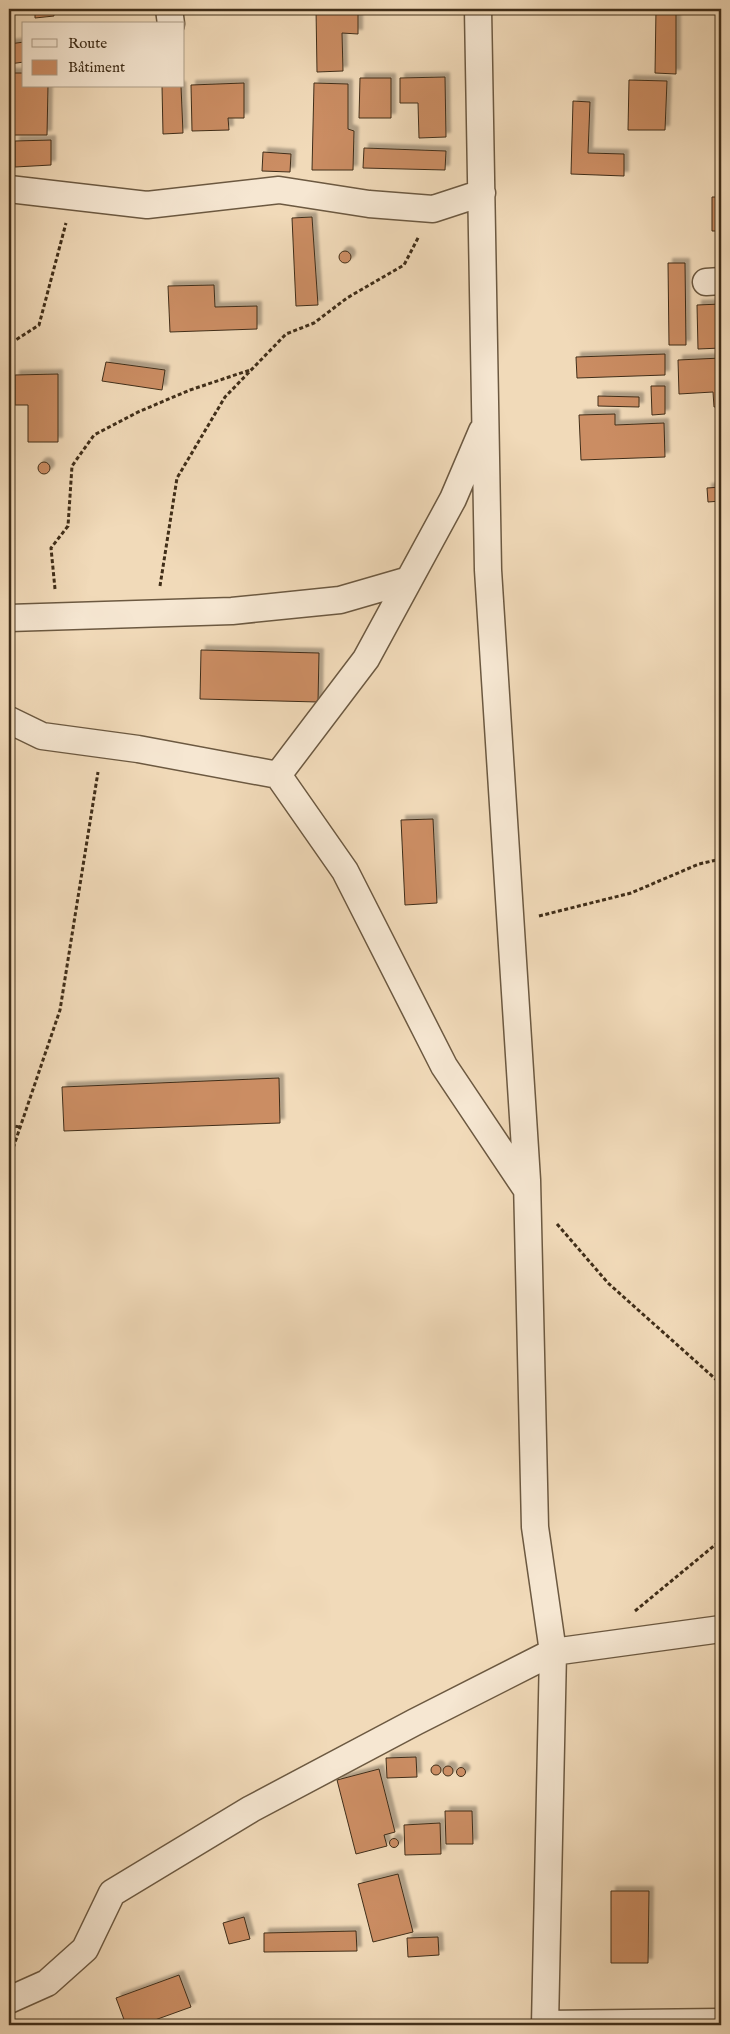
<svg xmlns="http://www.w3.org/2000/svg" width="730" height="2034" viewBox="0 0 730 2034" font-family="'IM FELL English',serif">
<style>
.building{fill:#cb8d64;stroke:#402e19;filter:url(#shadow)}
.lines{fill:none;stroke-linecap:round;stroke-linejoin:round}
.street-casing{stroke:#6c5941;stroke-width:29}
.path{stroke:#402e19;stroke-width:3;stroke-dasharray:4 2.5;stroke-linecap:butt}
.street{stroke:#f6e7d2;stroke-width:26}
</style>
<defs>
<filter id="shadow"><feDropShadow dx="4.5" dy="-4.5" stdDeviation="1" flood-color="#0004"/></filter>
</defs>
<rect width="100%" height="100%" fill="#f1dab9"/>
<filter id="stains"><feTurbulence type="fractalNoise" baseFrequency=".004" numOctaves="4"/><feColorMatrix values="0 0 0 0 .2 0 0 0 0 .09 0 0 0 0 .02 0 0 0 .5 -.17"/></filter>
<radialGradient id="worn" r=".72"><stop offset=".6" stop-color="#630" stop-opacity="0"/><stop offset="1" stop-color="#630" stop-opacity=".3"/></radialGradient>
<path class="building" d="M35 9H53L54 16 35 18Z
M316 9H358V34L342 33 343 71 317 72Z
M656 9H676V74L655 73Z
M24 42V62L9 64V44Z
M9 73H24V86H48L47 135H9Z
M445 77 446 137 419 138 418 103H400V78Z
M360 78H391V118H359Z
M629 80 667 81 665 130H628Z
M244 83V118H228L229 130 192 131 191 85Z
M314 83 348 84V129L354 131 353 170H312Z
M162 86H181L183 133 163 134Z
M573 101 590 102 588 153 624 154V176L571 174Z
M51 140V165L15 167V141Z
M364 148 446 151 445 170 363 168Z
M263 152 291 154 290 172 262 171Z
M712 197H721V231H712Z
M312 217 318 305 296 306 292 218Z
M339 257a6 6 0 1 1 12 0a6 6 0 1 1-12 0Z
M668 263H685L686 345H669Z
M214 285 215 307 257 306V329L170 332 168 286Z
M721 304V348L698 349 697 305Z
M665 354V375L577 378 576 357Z
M721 358V406L714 407 713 392 679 394 678 360Z
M106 362 165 370 162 390 102 381Z
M58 374V442H28V405H15V375Z
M651 386H665V414L652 415Z
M598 396 639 397V407L598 406Z
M615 414V425L664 423 665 457 581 460 579 415Z
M38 468a6 6 0 1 1 12 0a6 6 0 1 1-12 0Z
M721 487V501L708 502 707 488Z
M201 650 319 653 318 702 200 699Z
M433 819 437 903 405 905 401 820Z
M279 1078 280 1123 64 1131 62 1087Z
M416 1757 417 1777 387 1778 386 1758Z
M431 1770a5 5 0 1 1 10 0a5 5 0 1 1-10 0Z
M443 1771a5 5 0 1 1 10 0a5 5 0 1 1-10 0Z
M456.5 1772a4.5 4.5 0 1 1 9 0a4.5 4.5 0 1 1-9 0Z
M379 1769 395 1832 384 1835 387 1846 356 1854 337 1780Z
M445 1811H472L473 1844H446Z
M721 1820V1899H720Z
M440 1823 441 1854 405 1855 404 1825Z
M389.5 1843a4.5 4.5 0 1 1 9 0a4.5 4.5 0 1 1-9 0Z
M398 1874 413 1932 373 1942 358 1884Z
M611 1891H649L648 1963H611Z
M244 1917 250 1939 229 1944 223 1923Z
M356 1931 357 1951 264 1952V1933Z
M438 1937 439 1955 408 1957 407 1938Z
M179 1975 191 2007 141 2025H126L116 1998Z"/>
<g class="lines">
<g class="street-casing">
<path id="street" d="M169 9 171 24
M478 9 488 570 527 1180 535 1527 553 1652 545 2025
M9 189 147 205 279 190 369 204 433 209 482 193
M706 282 721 281
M482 431 453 499 366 659 278 775 345 871 444 1066 527 1190
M9 618 232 611 340 600 409 580
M9 720 42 736 138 749 278 775
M9 2000 47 1983 85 1949 112 1893 251 1809 415 1722 553 1652 721 1629
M545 2024 721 2022"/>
</g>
<path class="path" d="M633 9 642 11
M11 343 39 325 66 223
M160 586 177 478 225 397 286 334 314 323 347 298 404 265 419 236
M55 589 51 548 68 526 72 466 94 435 138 412 190 390 250 370
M539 916 631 893 699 864 721 859
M9 1125 20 1127
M9 1160 60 1010 98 772
M557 1224 608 1283 721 1384
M635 1611 721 1540"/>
<use href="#street" class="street"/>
</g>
<rect width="730" height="2034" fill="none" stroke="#f1dab9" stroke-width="30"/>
<rect x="10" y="10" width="710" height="2014" fill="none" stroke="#402e19" stroke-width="2.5"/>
<rect x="15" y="15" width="700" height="2004" fill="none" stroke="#402e19"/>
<rect x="22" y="22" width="162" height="65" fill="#f6e7d2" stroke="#ad9d88"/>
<rect x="32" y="39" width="25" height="8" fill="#f6e7d2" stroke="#ad9d88"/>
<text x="68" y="48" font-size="15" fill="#402e19">Route</text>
<rect x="32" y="60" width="25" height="15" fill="#cb8d64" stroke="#ad9d88"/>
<text x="68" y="72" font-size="15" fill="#402e19">Bâtiment</text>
<rect width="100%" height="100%" filter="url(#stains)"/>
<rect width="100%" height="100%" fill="url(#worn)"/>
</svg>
